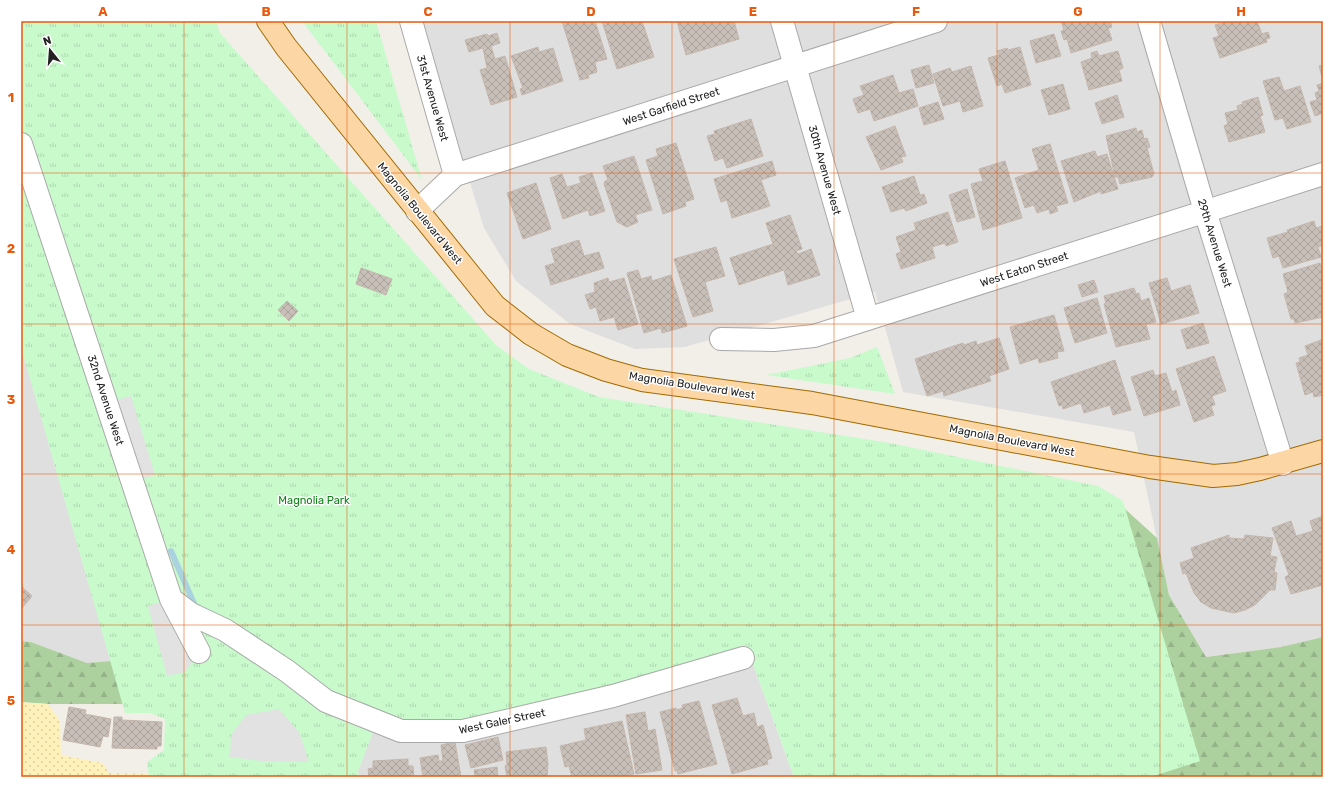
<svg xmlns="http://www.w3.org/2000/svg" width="1344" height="798" viewBox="0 0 1344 798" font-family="Rubik,sans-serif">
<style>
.residential{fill:#e0dfdf}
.forest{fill:url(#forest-firs)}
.sand{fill:url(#sand-dots)}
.park{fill:url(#park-tufts)}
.parking{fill:#e2e2e2}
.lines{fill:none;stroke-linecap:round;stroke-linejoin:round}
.stream{stroke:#aad3df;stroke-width:6}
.building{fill:url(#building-cross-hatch);stroke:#c4b6ab}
.minor-casing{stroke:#a9a9a9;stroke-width:24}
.major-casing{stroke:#a06b00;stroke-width:24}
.minor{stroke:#fff;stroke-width:22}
.major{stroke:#fcd6a4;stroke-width:22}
.grid{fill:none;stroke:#e8590c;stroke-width:1;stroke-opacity:0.55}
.labels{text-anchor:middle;stroke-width:3;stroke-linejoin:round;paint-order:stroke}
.street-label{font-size:11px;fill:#222;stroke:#fff}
.park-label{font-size:11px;fill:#0c8416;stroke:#fff}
.neatline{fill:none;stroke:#e8590c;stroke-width:1.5}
.grid-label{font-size:13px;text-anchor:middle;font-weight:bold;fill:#e8590c}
</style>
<defs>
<pattern id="forest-firs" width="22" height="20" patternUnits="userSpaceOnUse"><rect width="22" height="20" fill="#add19e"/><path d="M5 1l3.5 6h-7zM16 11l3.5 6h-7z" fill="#95b388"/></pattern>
<pattern id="sand-dots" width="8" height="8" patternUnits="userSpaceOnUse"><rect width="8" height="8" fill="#fff1ba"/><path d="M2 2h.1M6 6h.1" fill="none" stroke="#dacea0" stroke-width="1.8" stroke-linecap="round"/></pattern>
<pattern id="park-tufts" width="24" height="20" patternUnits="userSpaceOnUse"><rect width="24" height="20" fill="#c8facc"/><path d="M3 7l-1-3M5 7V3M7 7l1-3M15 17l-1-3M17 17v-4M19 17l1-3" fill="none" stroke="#acd6af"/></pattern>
<pattern id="building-cross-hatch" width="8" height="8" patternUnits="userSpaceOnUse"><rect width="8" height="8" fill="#c7bfb8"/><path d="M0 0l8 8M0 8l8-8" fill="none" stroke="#aba49e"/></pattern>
</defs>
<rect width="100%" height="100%" fill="#f2efe9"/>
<path class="residential" d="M420 21H1323V637L1281 647 1206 657 1169 595 1134 432 903 392 875 292 685 347 635 349 570 324 516 281 484 228Z
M21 347 111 661 87 663 31 642 21 641Z
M746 645 794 777H359L358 771 373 732 555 702Z"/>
<path class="forest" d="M1125 509 1157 538 1169 595 1206 657 1281 647 1323 637V777H956Z
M21 641 31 642 87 663 111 661 123 704H48L21 702Z"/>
<path class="sand" d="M21 702 48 704 60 721 61 755 103 763 109 773 149 774V777H21Z"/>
<path class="park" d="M21 21H216L220 33 496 345 529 369 599 397 890 443 1098 486 1123 501 1200 761 1151 777H794L746 645 555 702 487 717 435 721 373 732 358 771 359 777H149L147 762 164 750 165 719 150 713H125L21 347Z
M302 21H376L422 180Z
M877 347 895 394 766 375 850 358Z"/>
<path class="parking" d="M131 396 155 475 131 482 107 403Z
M171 599 199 652 185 672 167 676 148 606Z
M279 709 299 732 309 762 261 761 230 757 231 735 246 715Z"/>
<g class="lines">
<path class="stream" d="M171 551 195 606"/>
</g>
<path class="building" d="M562 21H595L607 59 595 62 597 72 588 75 589 78 580 80Z
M602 21H642L654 57 617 69Z
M677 21H734L739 39 686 55Z
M1061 21H1110L1112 27 1108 28 1112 40 1071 53 1067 39 1064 40 1061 31 1064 30Z
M1228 21H1257L1262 34 1268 32 1270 38 1266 39 1267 42 1220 58 1213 38 1219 36 1215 25Z
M497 33 500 43 491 46 495 59 505 56 517 97 491 105 480 70 487 68 483 48 469 52 465 40 487 34 488 36Z
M1054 34 1061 56 1036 63 1030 41Z
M538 47 539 52 553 48 563 81 522 95 520 89 523 88 511 56Z
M1020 47 1031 85 1005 93 1002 84 997 86 988 58 999 55 997 51 1007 48 1008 50Z
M1097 51 1099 56 1118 51 1123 68 1119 70 1122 81 1089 90 1081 62 1092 58 1091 53Z
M929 65 934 83 916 88 911 70Z
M1323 65V80L1319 66Z
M971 66 983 106 963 112 960 101 943 106 933 74 950 68 952 72Z
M893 75 899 93 913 89 918 106 874 121 870 109 858 113 853 99 864 95 860 86Z
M1279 77 1284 91 1300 86 1311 122 1287 129 1283 118 1275 120 1263 81Z
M1323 83V113L1315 116 1310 102 1317 100 1315 93 1319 91 1317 85Z
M1063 84 1070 109 1049 115 1041 90Z
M1117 95 1124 117 1102 124 1095 103Z
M1258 97 1263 115 1260 116 1265 132 1229 142 1224 126 1228 124 1225 113 1238 110 1237 106 1243 104 1242 102Z
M938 102 944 119 924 125 919 108Z
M751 119 763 156 727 168 723 158 715 161 707 136 715 134 714 131Z
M895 126 906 156 901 157 903 162 881 170 866 137Z
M1136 128 1137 132 1142 130 1144 139 1147 138 1150 147 1147 148 1154 174 1152 177 1120 184 1118 177H1115L1106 136Z
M676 143 694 199 685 202 686 206 663 214 646 160 658 156 656 149Z
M1050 144 1068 203 1056 206 1058 211 1050 214 1049 209 1037 213 1034 205 1025 208 1015 178 1039 170 1032 149Z
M1095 151 1097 157 1107 154 1118 189 1101 194V191L1074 202 1061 161Z
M634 156 652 210 635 215 638 222 627 227 617 222 604 184 605 181 608 180 603 166Z
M772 161 776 175 761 180 770 206 732 218 727 200 721 202 714 179Z
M1005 161 1022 218 983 230 971 184 983 181 979 169Z
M592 173 605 211 590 216 588 210 563 219 550 178 562 174 567 187 581 183 579 177Z
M914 176 920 195 924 194 927 203 906 211 904 208 891 212 882 187Z
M536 183 551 229 523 239 507 193Z
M967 189 975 217 957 222 949 195Z
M948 212 958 242 946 246 945 243 932 247 935 258 901 269 896 254 901 252 896 237 916 230 914 223Z
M790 215 802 249 796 251 798 254 811 249 820 275 788 285 784 270 739 285 730 258 773 244 766 223Z
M1314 221 1316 228 1323 226V245L1318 247 1321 257 1283 268 1279 256 1273 258 1267 238 1288 232 1287 230Z
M579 240 584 256 599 252 604 268 551 285 545 266 555 263 551 249Z
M716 247 725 276 705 282 713 311 693 317 674 259Z
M1320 263 1323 274V317L1295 323 1294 319H1291L1284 294 1288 292 1283 274Z
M361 268 392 279 386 295 356 284Z
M638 270 641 279 651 276 652 281 671 275 687 326 662 333 661 328 644 333 627 273Z
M608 278 609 282 624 278 638 324 618 330 614 317 600 321 596 307 590 309 585 295 595 292 594 283Z
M1167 278 1171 291 1190 285 1199 313 1161 324 1149 283Z
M1094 280 1098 292 1082 297 1078 285Z
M1134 288 1136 294 1139 293 1141 301 1149 298 1156 322 1146 324 1150 339 1116 347 1104 304 1106 303 1104 296Z
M1097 298 1107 333 1075 343 1064 308Z
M287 301 298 311 289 321 278 310Z
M1054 315 1064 351 1057 352 1058 358 1039 363 1038 358 1020 364 1010 327Z
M1203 323 1209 343 1187 349 1181 330Z
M999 338 1009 369 989 376 991 381 944 396 943 391 927 396 915 359 963 343 964 345 976 341 977 345Z
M1321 340 1323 346V395L1314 397 1313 392 1305 395 1296 363 1300 362 1299 358 1308 355 1305 346Z
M1214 356 1226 391 1212 396 1215 405 1211 406 1214 415 1194 422 1176 369Z
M1115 360 1131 410 1113 415 1110 405 1084 413 1081 403 1063 409 1062 405 1059 406 1051 382Z
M1153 370 1155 376 1166 373 1172 392 1176 390 1180 405 1144 416 1131 377Z
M1323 516V585L1291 594 1285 577 1289 575 1272 528 1291 521 1296 536 1313 531 1310 521Z
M1229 535V538L1244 539 1245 535 1273 538 1270 556 1277 557 1274 572 1277 573 1275 590H1270L1255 605 1245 610 1234 613 1211 608 1201 602 1194 593 1186 573 1183 574 1180 563 1194 558 1191 548Z
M21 582 23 588 32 596 22 608Z
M737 698 743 716 754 713 757 727 763 725 772 758 767 760 768 764 732 774 712 705Z
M699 701 717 764 678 774 677 770 675 771 660 712 676 708V710L683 708 682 705Z
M69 707 86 710 85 714 111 719 108 737 103 736 100 747 63 740Z
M645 712 648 731 655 729 662 770 636 774 626 715Z
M114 717H122V720L162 722 161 746H157V749L112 748Z
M622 721 634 774 620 777H572L569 766 565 767 560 746 586 740 584 729Z
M498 737 503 760 471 768 465 745Z
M455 742 461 777H423L420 758 438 755 439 761H443L441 745Z
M546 747 548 764 547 777H507L505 766 507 765 506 752Z
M408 759V766H413L414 777H369L368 769 373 768V761Z
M497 767 498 777H475L474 770Z"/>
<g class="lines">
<g class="minor-casing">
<path id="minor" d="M411 21 455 175
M782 21 868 319
M1149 21 1205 211 1283 464
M21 144 171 599 199 652
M417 211 455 175 936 21
M721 339 774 340 814 336 1323 174
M171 599 191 614 225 630 287 671 326 701 401 731H463L613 696 743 658"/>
</g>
<g class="major-casing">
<path id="major" d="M268 21 286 47 495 306 531 334 567 355 606 370 642 380 812 403 1150 467 1213 476 1237 474 1260 469 1323 451"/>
</g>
<use href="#minor" class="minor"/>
<use href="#major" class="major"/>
</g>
<path class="grid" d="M184 21V777M347 21V777M510 21V777M672 21V777M834 21V777M997 21V777M1160 21V777M21 173H1323M21 324H1323M21 474H1323M21 625H1323"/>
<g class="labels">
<g class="street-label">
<text transform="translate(433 98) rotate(74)" y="4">31st Avenue West</text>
<text transform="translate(671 106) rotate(-18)" y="4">West Garfield Street</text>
<text transform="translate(825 170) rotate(74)" y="4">30th Avenue West</text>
<text transform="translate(420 213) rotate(51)" y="4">Magnolia Boulevard West</text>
<text transform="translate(1215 243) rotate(73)" y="4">29th Avenue West</text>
<text transform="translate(1024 269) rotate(-18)" y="4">West Eaton Street</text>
<text transform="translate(692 385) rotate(9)" y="4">Magnolia Boulevard West</text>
<text transform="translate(106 400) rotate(72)" y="4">32nd Avenue West</text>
<text transform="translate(1012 440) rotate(11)" y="4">Magnolia Boulevard West</text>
<text transform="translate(502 721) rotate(-12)" y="4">West Galer Street</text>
</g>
<g class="park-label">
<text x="314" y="504">Magnolia Park</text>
</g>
</g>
<rect width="1344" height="798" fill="none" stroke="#ffffff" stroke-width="44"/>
<g transform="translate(50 50) rotate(343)" stroke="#ffffff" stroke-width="3" paint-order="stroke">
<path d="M0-3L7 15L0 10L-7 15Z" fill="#222222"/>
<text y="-6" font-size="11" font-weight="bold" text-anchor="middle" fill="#222222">N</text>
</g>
<rect x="22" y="22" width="1300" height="754" class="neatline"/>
<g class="grid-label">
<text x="103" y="16">A</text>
<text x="266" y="16">B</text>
<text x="428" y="16">C</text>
<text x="591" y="16">D</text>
<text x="753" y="16">E</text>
<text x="916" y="16">F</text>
<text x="1078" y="16">G</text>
<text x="1241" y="16">H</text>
<text x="11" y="102">1</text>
<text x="11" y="253">2</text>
<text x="11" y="404">3</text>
<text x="11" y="554">4</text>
<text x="11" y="705">5</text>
</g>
</svg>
